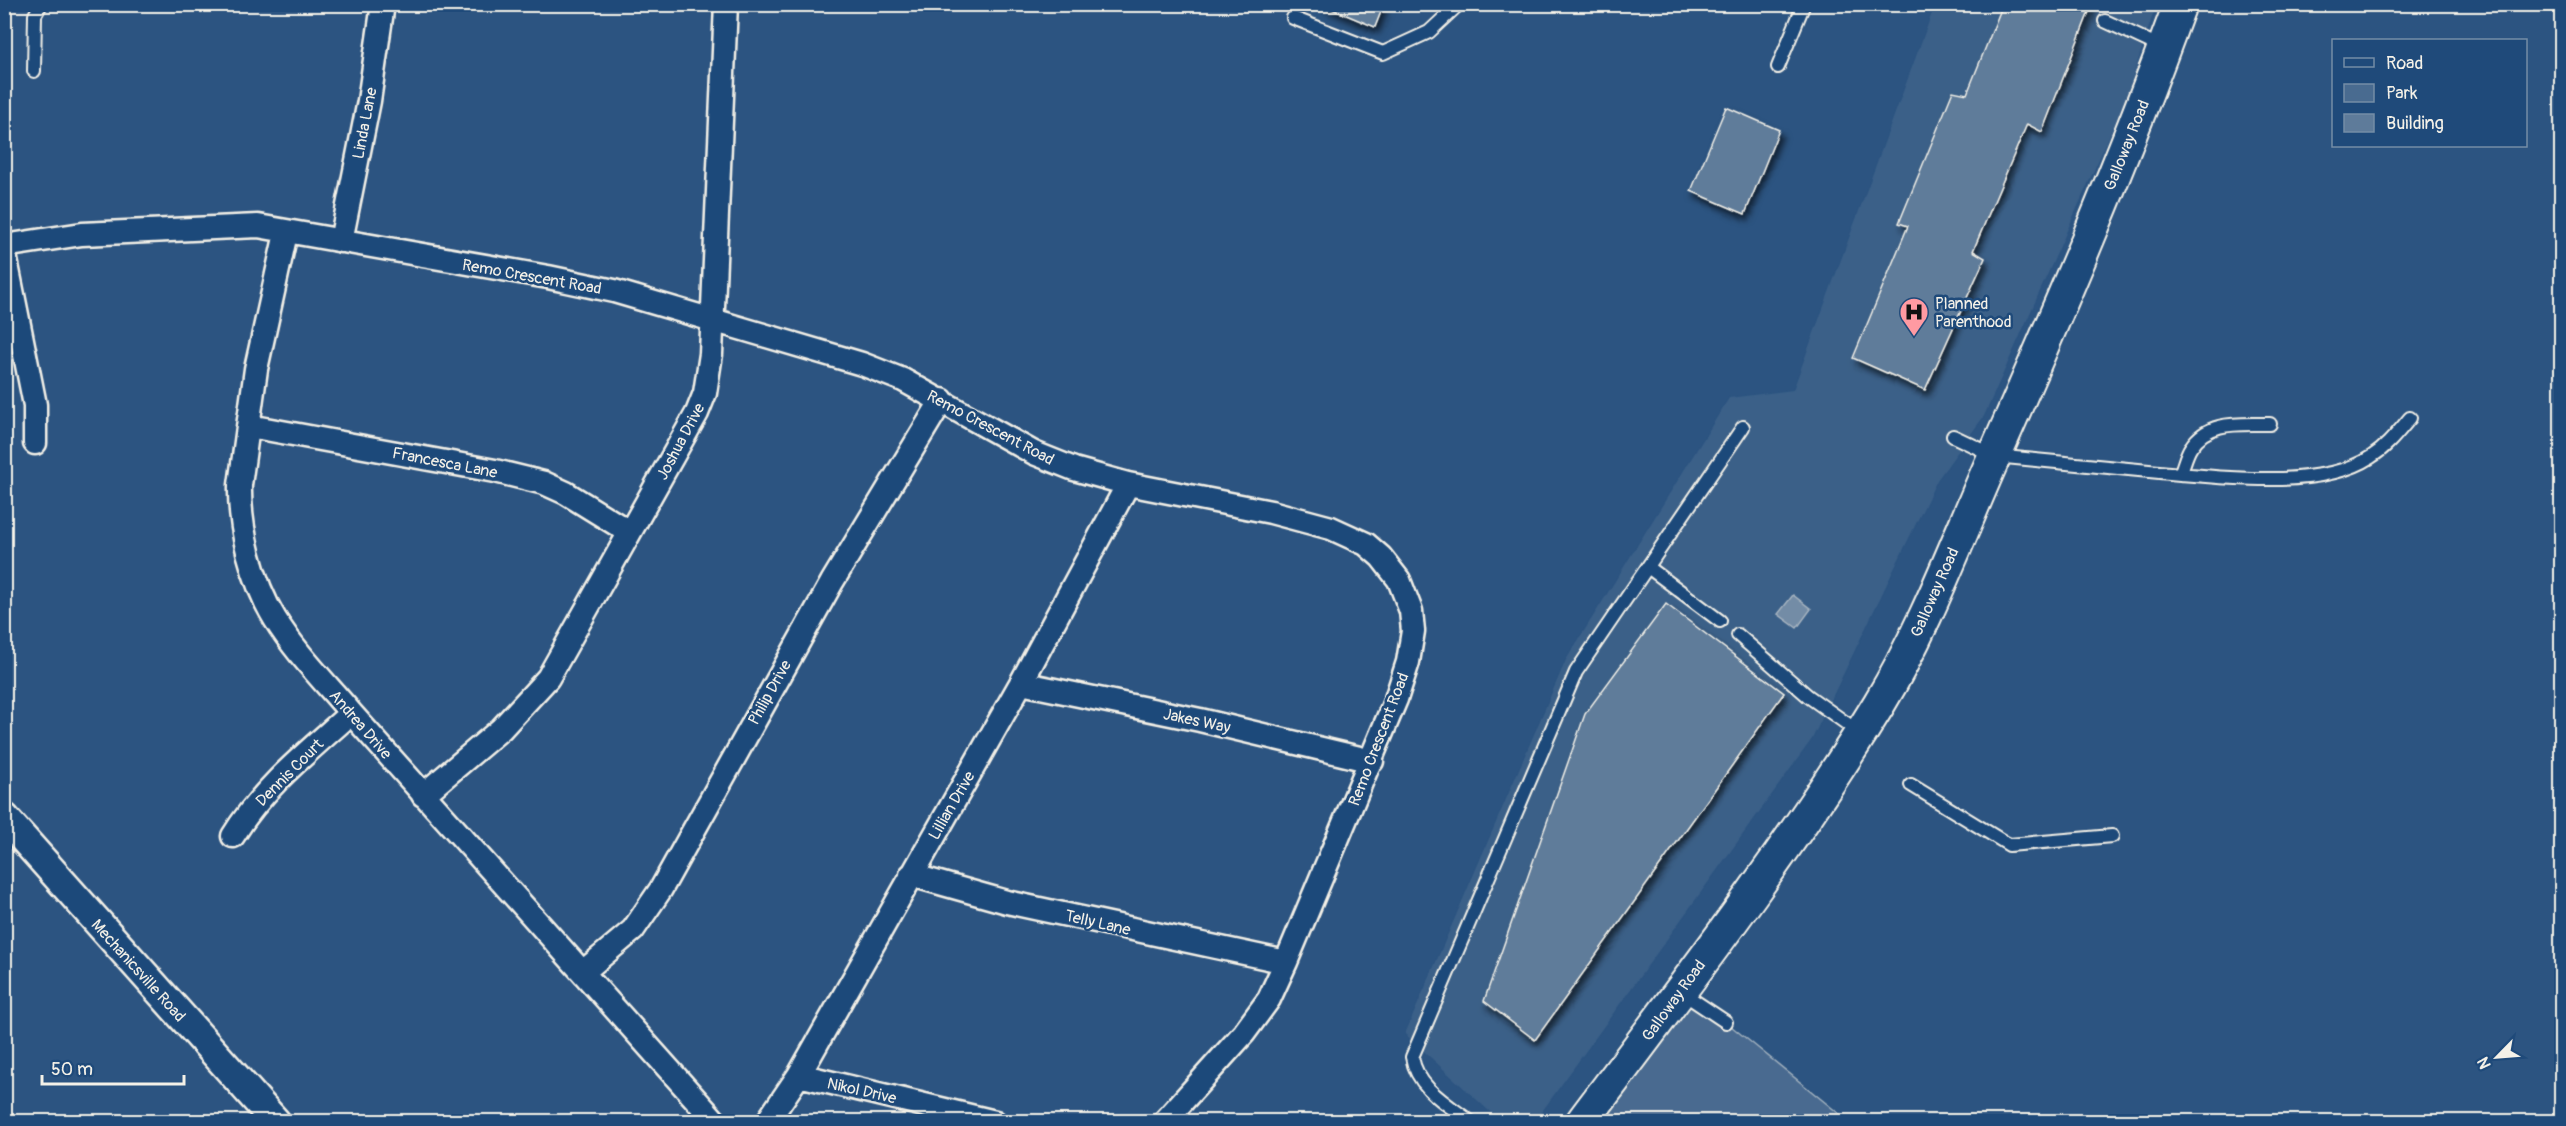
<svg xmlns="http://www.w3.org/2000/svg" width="2566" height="1126" viewBox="0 0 2566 1126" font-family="Pangolin,sans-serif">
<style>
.built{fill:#3b6088}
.green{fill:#496b90;stroke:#9eaebc;stroke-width:1.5}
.water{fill:#738ca6;stroke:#a7b4c0;stroke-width:1.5}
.building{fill:#5e7b9a;stroke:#f4f1e8;stroke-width:1.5;filter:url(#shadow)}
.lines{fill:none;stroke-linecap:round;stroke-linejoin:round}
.service-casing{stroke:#f4f1e8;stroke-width:16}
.minor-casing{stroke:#f4f1e8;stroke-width:27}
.tertiary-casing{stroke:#f4f1e8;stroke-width:33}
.secondary-casing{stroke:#f4f1e8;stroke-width:36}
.service{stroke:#1f4a7a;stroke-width:12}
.minor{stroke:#1f4a7a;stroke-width:22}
.tertiary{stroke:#1f4a7a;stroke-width:28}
.secondary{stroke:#1f4a7a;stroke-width:32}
.labels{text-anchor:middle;stroke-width:5;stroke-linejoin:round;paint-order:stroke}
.street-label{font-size:16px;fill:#f4f1e8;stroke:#1f4a7a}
.poi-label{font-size:16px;fill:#f4f1e8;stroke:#1f4a7a;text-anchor:start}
</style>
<defs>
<filter id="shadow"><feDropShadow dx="3.5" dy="6" stdDeviation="3" flood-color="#0009"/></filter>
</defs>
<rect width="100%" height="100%" fill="#2c5481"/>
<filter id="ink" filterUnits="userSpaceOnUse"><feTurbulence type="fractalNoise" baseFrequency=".0167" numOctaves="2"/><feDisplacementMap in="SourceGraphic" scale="12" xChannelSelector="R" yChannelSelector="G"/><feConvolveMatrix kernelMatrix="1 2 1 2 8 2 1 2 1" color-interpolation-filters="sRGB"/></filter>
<g filter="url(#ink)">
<path class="built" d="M1935 5H2156L2125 101 1984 416 1937 480 1812 739 1535 1121H1500L1405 1034 1566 660 1729 398 1793 390Z"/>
<path class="green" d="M1680 991 1726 1022 1848 1121 1582 1122Z"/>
<path class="water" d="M1793 595 1811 609 1797 628 1778 614Z"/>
<path class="building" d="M1320 4H1384L1375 27Z
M2003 4H2092L2042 132 2027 124 1973 251 1985 258 1925 390 1853 358 1908 226 1899 223 1953 91 1967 94Z
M1726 107 1779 130 1745 214 1691 191Z
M1666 604 1784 693 1535 1040 1484 1001 1585 714Z"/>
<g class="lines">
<g class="service-casing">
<path id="service" d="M1293 18 1383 53 1429 32 1459 4
M2105 21 2163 48
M1778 67 1804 4
M34 71 35 15 41 4
M1953 436 1995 456 2180 474C2184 465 2186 454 2191 447 2209 419 2242 425 2270 424
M2180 474C2235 479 2324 488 2371 457 2387 447 2398 432 2410 418
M1648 567 1720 621
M1738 635 1808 696 1860 733
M1911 785 2009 845 2112 836
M1681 992 1726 1022
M1471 1122C1447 1104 1417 1088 1412 1057L1576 672 1743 427"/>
</g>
<g class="minor-casing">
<path id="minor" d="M286 233 256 369 240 485C239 528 252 581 275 619 296 653 325 682 351 713L716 1122
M341 241 369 101 383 4
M4 246 82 234 258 226 548 277 614 291 862 364 903 380 1034 453 1074 469 1128 484 1271 512 1331 528 1366 544 1381 557 1399 580 1411 611 1413 631 1408 662 1396 699 1286 962 1269 999 1244 1033 1164 1122
M4 250 35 405V443
M249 426 495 471 544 483 566 493 629 532
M1021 683 1200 720 1372 761
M423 795 501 729 548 678 697 413 705 393 711 354 726 4
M233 836C263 787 309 751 351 713
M911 875 1007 902 1286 962
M583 972 633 930 661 889 832 582 942 400
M799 1075 995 1122
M767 1122 799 1075 1021 683 1128 484"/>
</g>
<g class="tertiary-casing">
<path id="tertiary" d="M4 817 276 1122"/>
</g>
<g class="secondary-casing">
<path id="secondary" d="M1582 1122C1685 985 1790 849 1879 704 1924 630 1955 546 1990 466 2057 314 2123 161 2180 4"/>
</g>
<use href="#service" class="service"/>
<use href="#minor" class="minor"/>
<use href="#tertiary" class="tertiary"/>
<use href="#secondary" class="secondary"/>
</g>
</g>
<defs>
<g id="hospital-pin" transform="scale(1.5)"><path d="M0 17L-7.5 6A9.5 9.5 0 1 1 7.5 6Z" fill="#ff9aa2" stroke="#1f4a7a"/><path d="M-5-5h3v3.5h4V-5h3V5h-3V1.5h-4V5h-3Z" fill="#111"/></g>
</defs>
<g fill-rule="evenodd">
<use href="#hospital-pin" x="1914" y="312"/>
</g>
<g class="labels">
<g class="street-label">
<text transform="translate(364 123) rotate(-79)" y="6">Linda Lane</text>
<text transform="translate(2126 145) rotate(-68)" y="6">Galloway Road</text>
<text transform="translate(532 276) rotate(10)" y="6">Remo Crescent Road</text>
<text transform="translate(991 427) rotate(28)" y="6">Remo Crescent Road</text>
<text transform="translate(680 441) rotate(-62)" y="6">Joshua Drive</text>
<text transform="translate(445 462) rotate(11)" y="6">Francesca Lane</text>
<text transform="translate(1934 592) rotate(-66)" y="6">Galloway Road</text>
<text transform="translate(769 692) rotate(-61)" y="6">Philip Drive</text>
<text transform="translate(1197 720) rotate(12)" y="6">Jakes Way</text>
<text transform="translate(361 724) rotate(49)" y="6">Andrea Drive</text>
<text transform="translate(1378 739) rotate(-69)" y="6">Remo Crescent Road</text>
<text transform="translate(289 772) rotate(-45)" y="6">Dennis Court</text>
<text transform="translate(951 805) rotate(-60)" y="6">Lillian Drive</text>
<text transform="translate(1098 922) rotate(13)" y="6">Telly Lane</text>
<text transform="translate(139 970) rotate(48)" y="6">Mechanicsville Road</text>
<text transform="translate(1673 1000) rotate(-54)" y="6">Galloway Road</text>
<text transform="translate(862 1090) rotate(13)" y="6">Nikol Drive</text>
</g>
<g class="poi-label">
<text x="1935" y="309">Planned<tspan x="1935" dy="18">Parenthood</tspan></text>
</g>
</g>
<rect width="2566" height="1126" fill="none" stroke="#1f4a7a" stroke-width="24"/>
<rect x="12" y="12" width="2542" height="1102" fill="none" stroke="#f4f1e8" stroke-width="2" filter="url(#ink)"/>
<rect x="2332" y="39" width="195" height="108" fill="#1f4a7a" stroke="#748da6" stroke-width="1.5"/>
<rect x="2344" y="58" width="30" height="9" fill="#1f4a7a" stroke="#748da6" stroke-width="1.5"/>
<text x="2386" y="69" font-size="18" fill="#f4f1e8">Road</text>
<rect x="2344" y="84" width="30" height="18" fill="#496b90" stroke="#748da6" stroke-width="1.5"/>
<text x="2386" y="99" font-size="18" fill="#f4f1e8">Park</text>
<rect x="2344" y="114" width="30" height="18" fill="#5e7b9a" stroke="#748da6" stroke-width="1.5"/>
<text x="2386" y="129" font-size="18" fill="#f4f1e8">Building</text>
<g transform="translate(2497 1057) rotate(245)" stroke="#1f4a7a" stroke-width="4.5" paint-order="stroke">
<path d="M0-4.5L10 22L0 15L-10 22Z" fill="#f4f1e8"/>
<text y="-9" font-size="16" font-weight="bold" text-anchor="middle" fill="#f4f1e8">N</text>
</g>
<path d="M42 1075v9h142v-9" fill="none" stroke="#f4f1e8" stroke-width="3"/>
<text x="51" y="1075" font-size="18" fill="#f4f1e8" stroke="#1f4a7a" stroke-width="4.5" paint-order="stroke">50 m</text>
</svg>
